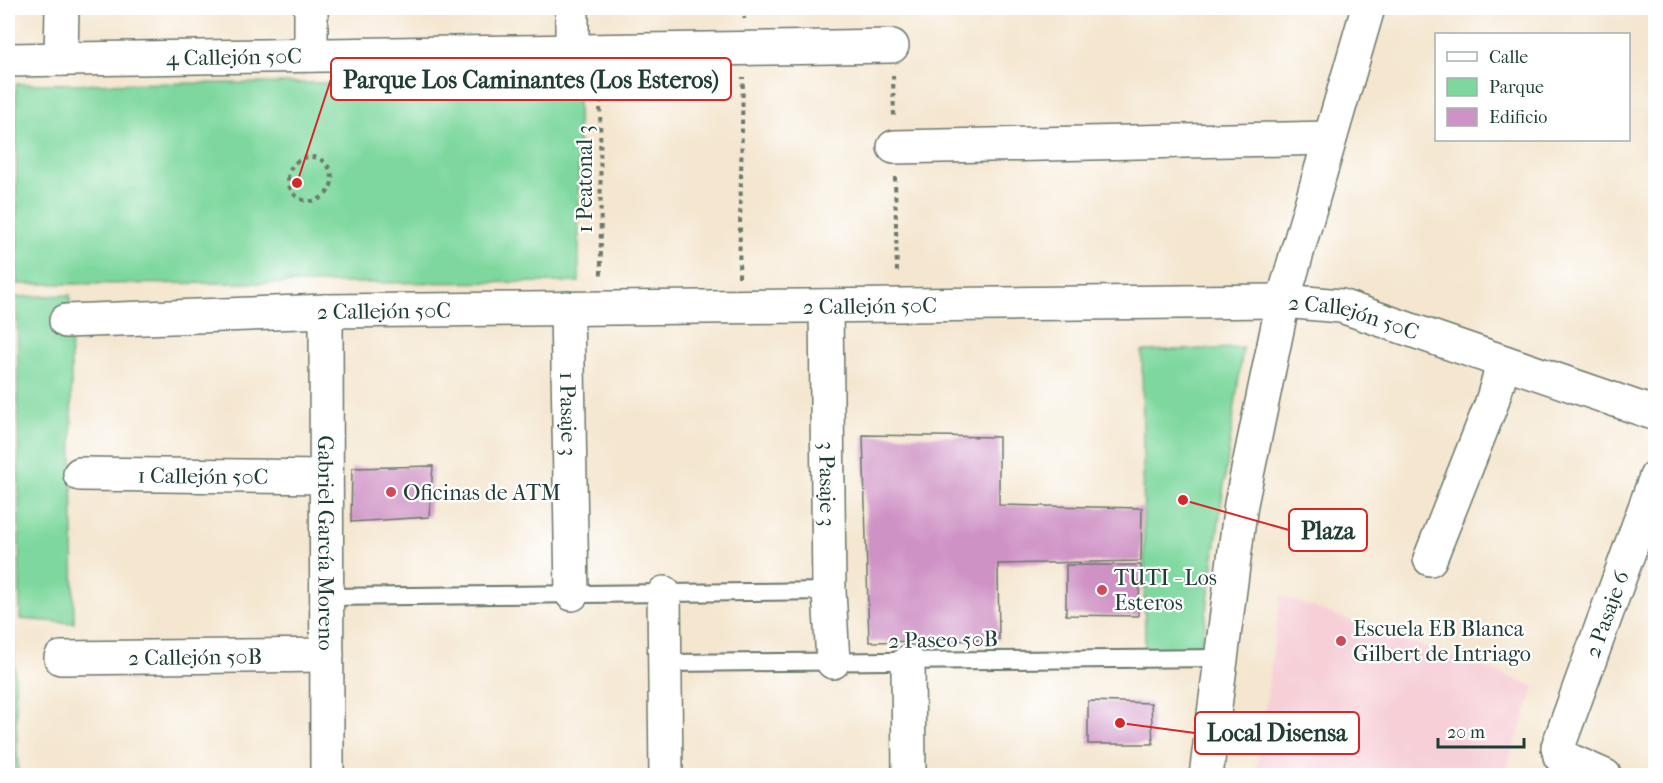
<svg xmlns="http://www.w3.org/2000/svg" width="1663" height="783" viewBox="0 0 1663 783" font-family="'IM FELL French Canon',serif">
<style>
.built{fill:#f6cfd7}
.green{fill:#7ed89e;stroke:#4e8a69;stroke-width:1.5}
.building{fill:#cf92c5}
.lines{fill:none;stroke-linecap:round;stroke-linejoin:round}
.lane-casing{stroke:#6a786a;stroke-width:20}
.street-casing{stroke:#6a786a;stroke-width:36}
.path{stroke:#6a786a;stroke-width:4;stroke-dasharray:4.5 4.5;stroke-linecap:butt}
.lane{stroke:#fff;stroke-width:16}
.street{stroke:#fff;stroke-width:33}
.poi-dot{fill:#d1495b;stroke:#fff;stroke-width:2}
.labels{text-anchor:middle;stroke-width:4.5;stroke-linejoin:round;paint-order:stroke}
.street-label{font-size:22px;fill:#1f3d34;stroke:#fff}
.poi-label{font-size:22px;fill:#1f3d34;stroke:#fff;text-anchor:start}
.leader{fill:none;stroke:#d62828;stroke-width:2}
.callout-dot{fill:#d62828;stroke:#fff;stroke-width:2}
.callout{fill:#fff;stroke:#d62828;stroke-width:2}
.callout-label{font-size:24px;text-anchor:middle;font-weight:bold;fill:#1f3d34}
</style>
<rect width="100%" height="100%" fill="#fff"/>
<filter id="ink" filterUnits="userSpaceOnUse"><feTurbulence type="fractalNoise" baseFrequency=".0167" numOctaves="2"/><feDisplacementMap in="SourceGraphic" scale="12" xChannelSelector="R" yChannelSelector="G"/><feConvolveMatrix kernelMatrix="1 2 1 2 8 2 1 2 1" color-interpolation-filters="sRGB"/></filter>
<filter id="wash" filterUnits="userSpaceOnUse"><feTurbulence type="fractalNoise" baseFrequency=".008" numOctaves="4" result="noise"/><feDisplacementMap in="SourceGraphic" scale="24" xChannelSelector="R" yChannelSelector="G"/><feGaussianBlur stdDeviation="1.35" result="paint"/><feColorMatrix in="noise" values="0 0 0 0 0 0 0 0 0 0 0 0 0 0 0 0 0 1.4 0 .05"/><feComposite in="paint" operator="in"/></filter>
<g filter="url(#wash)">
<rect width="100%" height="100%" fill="#f4e6cf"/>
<path class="built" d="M1281 596 1535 686 1504 775H1256Z"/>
<path class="green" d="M578 82 579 282 17 284 16 84Z
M70 295 74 623 20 619 17 297Z
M1243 348 1201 651 1145 649 1142 351Z
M8 628 13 629 18 775H8Z"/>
<g id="blocks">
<path class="building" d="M863 435 999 437V505L1142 508 1141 561 998 564 999 640 869 642Z
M433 466 429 517 351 522 352 468Z
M1066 565H1141L1138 616 1066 615Z
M1088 701 1151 703 1153 744H1088Z"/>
</g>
</g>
<g filter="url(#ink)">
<use href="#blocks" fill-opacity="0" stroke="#6a786a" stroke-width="1.5"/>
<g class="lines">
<g class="lane-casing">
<path id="lane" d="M327 597 829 591
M665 663 1221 658"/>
</g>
<g class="street-casing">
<g id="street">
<path d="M311 8V55"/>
<path d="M572 8V51"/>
<path d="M61 59 62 8"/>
<path id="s1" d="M8 60 892 46"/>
<path d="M894 147 1330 138"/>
<path id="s2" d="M826 306 829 591 833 662"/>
<path id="s3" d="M567 308 572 594"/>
<path id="s4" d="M326 311 327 776"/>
<path id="s5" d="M66 321 326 311 1283 301 1341 306 1656 414"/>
<path id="s6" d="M80 474 326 477"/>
<path d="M1430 559 1491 405 1504 362"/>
<path d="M664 593 666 776"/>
<path id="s7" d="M61 658 327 655"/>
<path d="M908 662 909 776"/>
<path d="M1206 776 1241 504 1283 301 1368 8"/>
<path id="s8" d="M1605 776 1560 756 1558 747 1656 477"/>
</g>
</g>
<path class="path" d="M744 8V19
M892 8V17
M893 75 894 119
M600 81 601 277
M288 179a22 22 0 1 1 44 0a22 22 0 1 1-44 0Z
M895 177 897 275
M739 277 743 77"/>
<use href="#lane" class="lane"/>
<use href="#street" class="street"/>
</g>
</g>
<g class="poi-dot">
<circle cx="391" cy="492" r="6"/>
<circle cx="1102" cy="590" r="6"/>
<circle cx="1341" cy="641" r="6"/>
</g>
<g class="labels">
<g class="street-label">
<text dy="8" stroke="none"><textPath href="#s1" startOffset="226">4 Callejón 50C</textPath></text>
<text transform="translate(584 179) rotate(-90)" y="8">1 Peatonal 3</text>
<text dy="8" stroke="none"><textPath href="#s5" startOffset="804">2 Callejón 50C</textPath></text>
<text dy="8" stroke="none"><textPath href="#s5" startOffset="318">2 Callejón 50C</textPath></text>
<text dy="8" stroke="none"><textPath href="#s5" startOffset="1290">2 Callejón 50C</textPath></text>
<text dy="8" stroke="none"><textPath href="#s3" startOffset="106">1 Pasaje 3</textPath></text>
<text dy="8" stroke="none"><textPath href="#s6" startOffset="123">1 Callejón 50C</textPath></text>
<text dy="8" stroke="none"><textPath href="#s2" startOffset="178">3 Pasaje 3</textPath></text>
<text dy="8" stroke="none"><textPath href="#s4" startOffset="232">Gabriel García Moreno</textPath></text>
<text dy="8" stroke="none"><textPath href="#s8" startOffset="200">2 Pasaje 6</textPath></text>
<text transform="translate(943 639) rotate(-1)" y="8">2 Paseo 50B</text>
<text dy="8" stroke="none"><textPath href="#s7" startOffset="134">2 Callejón 50B</textPath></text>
</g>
<g class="poi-label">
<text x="403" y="500">Oficinas de ATM</text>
<text x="1114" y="585">TUTI - Los<tspan x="1114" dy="25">Esteros</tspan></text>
<text x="1353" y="636">Escuela EB Blanca<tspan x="1353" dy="25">Gilbert de Intriago</tspan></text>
</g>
</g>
<path class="leader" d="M297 183L331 79M1183 500L1289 530M1120 723L1195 733"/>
<g class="callout-dot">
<circle cx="297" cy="183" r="6"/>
<circle cx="1183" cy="500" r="6"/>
<circle cx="1120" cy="723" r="6"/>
</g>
<g class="callout">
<rect x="331" y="58" width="400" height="42" rx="6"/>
<rect x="1289" y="509" width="78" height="42" rx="6"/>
<rect x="1195" y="712" width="164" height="42" rx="6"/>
</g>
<g class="callout-label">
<text x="531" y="88">Parque Los Caminantes (Los Esteros)</text>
<text x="1328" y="539">Plaza</text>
<text x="1277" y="741">Local Disensa</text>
</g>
<rect width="1663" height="783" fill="none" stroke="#fff" stroke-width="30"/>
<rect x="1435" y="33" width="195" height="108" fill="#ffffff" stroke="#a5b1ae" stroke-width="1.5"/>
<rect x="1447" y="52" width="30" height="9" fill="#ffffff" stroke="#a5b1ae" stroke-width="1.5"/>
<text x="1489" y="63" font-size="18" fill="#1f3d34">Calle</text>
<rect x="1447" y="78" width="30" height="18" fill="#7ed89e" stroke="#a5b1ae" stroke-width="1.5"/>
<text x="1489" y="93" font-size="18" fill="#1f3d34">Parque</text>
<rect x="1447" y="108" width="30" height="18" fill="#cf92c5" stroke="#a5b1ae" stroke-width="1.5"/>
<text x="1489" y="123" font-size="18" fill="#1f3d34">Edificio</text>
<path d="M1438 738v9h86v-9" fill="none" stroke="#1f3d34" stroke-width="3"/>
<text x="1447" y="738" font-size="18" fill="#1f3d34" stroke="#ffffff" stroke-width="4.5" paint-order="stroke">20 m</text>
</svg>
